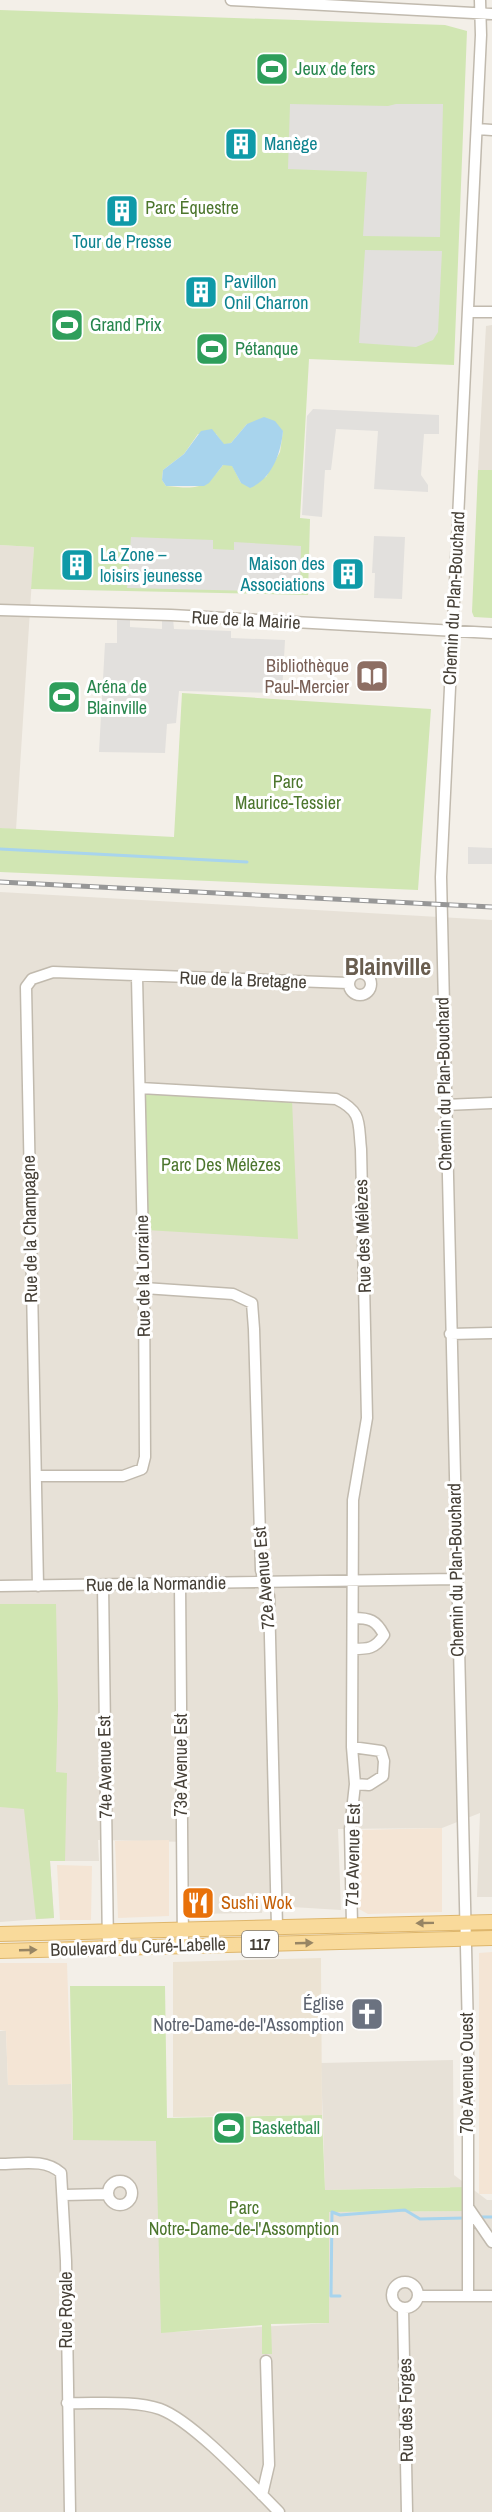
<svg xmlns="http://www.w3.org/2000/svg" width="492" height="2512" viewBox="0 0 492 2512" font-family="'Archivo Narrow',sans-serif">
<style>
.residential{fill:#e7e1d7}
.commercial{fill:#f4e5d5}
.education{fill:#ece3d3}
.green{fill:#d1e6b3;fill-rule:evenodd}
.parking{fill:#e2e0dd}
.water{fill:#a8d4ed}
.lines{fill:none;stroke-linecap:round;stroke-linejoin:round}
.stream{stroke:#a8d4ed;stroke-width:3}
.minor-casing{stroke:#c1baae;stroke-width:13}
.major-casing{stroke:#deb66c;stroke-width:16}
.minor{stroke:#fff;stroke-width:10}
.major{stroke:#f9da9b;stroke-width:14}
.rail-casing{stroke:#979797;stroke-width:5}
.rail{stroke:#fff;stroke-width:3;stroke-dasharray:9;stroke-linecap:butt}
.oneway{fill:#978564}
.labels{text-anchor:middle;stroke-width:6;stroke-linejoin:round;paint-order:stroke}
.shield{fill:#fff;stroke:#7e7973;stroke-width:1.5}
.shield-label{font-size:16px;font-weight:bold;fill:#464037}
.leisure-label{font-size:18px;fill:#27864d;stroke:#fff;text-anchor:start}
.culture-label{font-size:18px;fill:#0d838f;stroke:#fff;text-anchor:start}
.park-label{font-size:18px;fill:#4c762d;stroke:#fff}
.street-label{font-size:18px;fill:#464037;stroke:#fff}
.education-label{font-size:18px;fill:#785e54;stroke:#fff;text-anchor:end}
.food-label{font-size:18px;fill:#c56008;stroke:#fff;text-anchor:start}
.worship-label{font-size:18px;fill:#5b616d;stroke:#fff;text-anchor:end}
.district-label{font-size:24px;font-weight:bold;fill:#695d4f;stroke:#fff}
</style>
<rect width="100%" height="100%" fill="#f3efe8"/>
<path class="residential" d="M492 325V470H478L486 326Z
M0 545 34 547 16 830 0 828Z
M0 892 492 920V1897H477L480 1813 442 1828 338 1829 341 1910 292 1907 281 1899H263L262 1913 191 1914 188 1895V1842L98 1840 99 1861H50L54 1918 0 1922Z
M0 2031H6L8 2085 71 2084 73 2140H167L172 2332 329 2323V2212L458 2211 450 2187 325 2190 321 2063 453 2060 454 2175 487 2200H492V2512H0Z"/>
<path class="commercial" d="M442 1828V1912L368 1914 359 1909 357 1905V1830Z
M169 1840V1916L118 1918 115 1841Z
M57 1865 92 1866 91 1920H60Z
M492 1952V2194H479V1953Z
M0 1963H67L71 2084 8 2085 6 2031 0 2030Z"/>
<path class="education" d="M321 1958 322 2115 173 2117V1962Z"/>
<path class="green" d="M0 10 445 25 467 31 454 365 309 359 300 518 310 519 308 595 31 589 34 547 0 545ZM247 424 283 431 280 452 266 477 241 483 232 465H223C204 490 197 489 166 486L162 480 163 470 184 454 198 434H216L224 445 231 443Z
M478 470H492V618L474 617 472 612Z
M182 693 431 709 418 890 0 872V828L174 837Z
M143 1091 292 1100 298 1239 146 1230Z
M0 1604H56L58 1706 56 1772 67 1773 65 1861H50L54 1918 36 1919 24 1809 0 1807Z
M70 1986H165L167 2118 322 2115 325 2190 468 2187V2211L329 2212V2323L271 2324 272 2354H262V2325L161 2333 156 2141 73 2140Z"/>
<path class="parking" d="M290 104 388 106 396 104H443L440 237 363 236 367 172 288 169Z
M365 250 442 251 438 332 433 340 416 347 359 343Z
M313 409 439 415V434H424L421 475 428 485V492L374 489 378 431 336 429 331 470H325L322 517 302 515 307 416Z
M374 536 405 537 402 599 374 598 375 573H372Z
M131 537 213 540V549L234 550V542L301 546 300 592 127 588Z
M117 616H130V627L162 629V618L173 619 174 629 231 631V638L285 640 282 693 179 691 176 723 167 724 165 753 99 752 105 643H117Z
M468 847 492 848V864H468Z"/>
<path class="water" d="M264 417 275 421 283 431C281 453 272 479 250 488L241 483 232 466 223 465 209 483 204 486H166L162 480 163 470 184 454 201 431 212 429 224 444 231 443 247 424Z"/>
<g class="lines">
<path class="stream" d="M0 849 247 862
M477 2217H492
M340 2296H331L332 2212 340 2215 405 2210 420 2219 465 2218"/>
<g class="minor-casing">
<path id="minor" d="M231 0 492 14
M477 129 492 130
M468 312H492
M0 610 171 615 492 633
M349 984a11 11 0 1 1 22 0a11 11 0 1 1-22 0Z
M140 1088 336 1099C363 1112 358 1123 361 1149L367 1418 353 1500 352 1747 355 1784 350 1829 352 1925
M445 1105 492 1103
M144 1288 233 1294 252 1303 254 1329 261 1570 269 1596 277 1927
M450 1334 492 1333
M36 1476H123L142 1469 145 1457 144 1288 137 977
M180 1584 183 1946
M103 1585 108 1948
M0 1586 456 1579
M38 1586 26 987 32 979 53 972 348 983
M353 1649C368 1649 375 1649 384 1635 376 1620 370 1618 353 1618
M352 1747 381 1751 384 1761 383 1776 369 1785 355 1784
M0 2164C20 2164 45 2158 61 2173L66 2261 70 2512
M108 2193a12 12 0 1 1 24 0a12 12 0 1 1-24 0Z
M64 2195 108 2194
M468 2207 492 2242
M392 2295a13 13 0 1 1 26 0a13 13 0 1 1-26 0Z
M418 2296H492
M468 2296V2032L441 877 481 35 480 0
M403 2308 407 2512
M67 2403C95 2404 134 2400 160 2409 193 2421 252 2485 279 2512
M262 2495 269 2465 266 2361"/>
</g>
<g class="major-casing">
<path id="major" d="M0 1934 492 1922
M0 1951 492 1938"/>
</g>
<use href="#minor" class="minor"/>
<use href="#major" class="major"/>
<g class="rail-casing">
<path id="rail" d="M0 882 492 907"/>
</g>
<use href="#rail" class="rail"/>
</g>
<defs><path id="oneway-solid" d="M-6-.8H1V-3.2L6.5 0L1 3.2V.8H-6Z" transform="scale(1.5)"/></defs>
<g class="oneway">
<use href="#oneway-solid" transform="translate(425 1923) rotate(179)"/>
<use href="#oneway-solid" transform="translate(304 1943) rotate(-2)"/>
<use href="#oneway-solid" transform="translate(28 1950) rotate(-2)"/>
</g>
<defs>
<g id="stadium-square" transform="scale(1.725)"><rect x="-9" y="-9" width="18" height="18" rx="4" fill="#2e9e5b" stroke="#fff"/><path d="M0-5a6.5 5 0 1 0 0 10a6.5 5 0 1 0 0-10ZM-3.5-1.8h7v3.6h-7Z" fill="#fff"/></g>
<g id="building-square" transform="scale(1.725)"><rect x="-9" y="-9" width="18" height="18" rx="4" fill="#0f9aa8" stroke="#fff"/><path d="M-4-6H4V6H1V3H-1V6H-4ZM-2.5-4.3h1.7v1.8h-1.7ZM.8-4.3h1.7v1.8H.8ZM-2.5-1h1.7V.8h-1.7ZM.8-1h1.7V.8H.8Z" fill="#fff"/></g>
<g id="library-square" transform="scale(1.725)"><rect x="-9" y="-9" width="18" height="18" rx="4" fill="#8d6e63" stroke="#fff"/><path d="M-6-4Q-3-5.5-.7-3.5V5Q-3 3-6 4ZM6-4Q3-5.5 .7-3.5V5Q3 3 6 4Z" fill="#fff"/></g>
<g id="restaurant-square" transform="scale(1.725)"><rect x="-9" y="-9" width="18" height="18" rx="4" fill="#e8710a" stroke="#fff"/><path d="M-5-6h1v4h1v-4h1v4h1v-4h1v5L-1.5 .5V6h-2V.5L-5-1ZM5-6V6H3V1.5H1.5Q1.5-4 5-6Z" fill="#fff"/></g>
<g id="church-square" transform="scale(1.725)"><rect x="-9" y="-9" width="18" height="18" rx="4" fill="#6b7280" stroke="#fff"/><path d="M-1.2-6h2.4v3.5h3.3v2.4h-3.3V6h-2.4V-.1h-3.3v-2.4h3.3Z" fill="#fff"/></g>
</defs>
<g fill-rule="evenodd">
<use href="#stadium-square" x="272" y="69"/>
<use href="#building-square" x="241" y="144"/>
<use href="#building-square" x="122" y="211"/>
<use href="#building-square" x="201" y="292"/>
<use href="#stadium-square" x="67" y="325"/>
<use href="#stadium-square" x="212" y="349"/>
<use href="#building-square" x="77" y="565"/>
<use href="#building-square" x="348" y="574"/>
<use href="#library-square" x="372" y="676"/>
<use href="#stadium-square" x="64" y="697"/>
<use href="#restaurant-square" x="198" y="1903"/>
<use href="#church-square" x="367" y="2014"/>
<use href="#stadium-square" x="229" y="2128"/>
</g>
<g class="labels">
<rect class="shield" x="242" y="1931" width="36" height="26" rx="4.5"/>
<g class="shield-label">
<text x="260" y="1950">117</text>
</g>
<g class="leisure-label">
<text x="295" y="75">Jeux de fers</text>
<text x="90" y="331">Grand Prix</text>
<text x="235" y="355">Pétanque</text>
<text x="87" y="693">Aréna de<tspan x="87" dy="21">Blainville</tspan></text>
<text x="252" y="2134">Basketball</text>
</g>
<g class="culture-label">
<text x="264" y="150">Manège</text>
<text x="122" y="248" text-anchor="middle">Tour de Presse</text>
<text x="224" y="288">Pavillon<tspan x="224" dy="21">Onil Charron</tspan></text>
<text x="100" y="561">La Zone –<tspan x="100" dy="21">loisirs jeunesse</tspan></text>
<text x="325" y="570" text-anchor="end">Maison des<tspan x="325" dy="21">Associations</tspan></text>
</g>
<g class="park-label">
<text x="192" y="214">Parc Équestre</text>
<text x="288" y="788">Parc<tspan x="288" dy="21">Maurice-Tessier</tspan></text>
<text x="221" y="1171">Parc Des Mélèzes</text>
<text x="244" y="2214">Parc<tspan x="244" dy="21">Notre-Dame-de-l'Assomption</tspan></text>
</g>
<g class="street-label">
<text transform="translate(454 598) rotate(-87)" y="6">Chemin du Plan-Bouchard</text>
<text transform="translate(246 620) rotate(3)" y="6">Rue de la Mairie</text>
<text transform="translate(243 980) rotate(2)" y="6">Rue de la Bretagne</text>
<text transform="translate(444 1084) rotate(-91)" y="6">Chemin du Plan-Bouchard</text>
<text transform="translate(30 1229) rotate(-91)" y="6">Rue de la Champagne</text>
<text transform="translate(363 1236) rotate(-92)" y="6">Rue des Mélèzes</text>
<text transform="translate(143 1276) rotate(-91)" y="6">Rue de la Lorraine</text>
<text transform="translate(456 1570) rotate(-91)" y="6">Chemin du Plan-Bouchard</text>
<text transform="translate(264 1578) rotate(-95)" y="6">72e Avenue Est</text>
<text transform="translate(156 1584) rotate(-1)" y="6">Rue de la Normandie</text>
<text transform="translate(181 1765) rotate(-90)" y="6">73e Avenue Est</text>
<text transform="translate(105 1767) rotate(-91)" y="6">74e Avenue Est</text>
<text transform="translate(353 1855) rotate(-89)" y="6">71e Avenue Est</text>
<text transform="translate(138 1947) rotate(-2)" y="6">Boulevard du Curé-Labelle</text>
<text transform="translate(467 2073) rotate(-90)" y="6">70e Avenue Ouest</text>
<text transform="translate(66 2310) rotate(-90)" y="6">Rue Royale</text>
<text transform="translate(406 2410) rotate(-91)" y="6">Rue des Forges</text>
</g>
<g class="education-label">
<text x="349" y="672">Bibliothèque<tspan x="349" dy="21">Paul-Mercier</tspan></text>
</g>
<g class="food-label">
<text x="221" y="1909">Sushi Wok</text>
</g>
<g class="worship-label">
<text x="344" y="2010">Église<tspan x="344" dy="21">Notre-Dame-de-l'Assomption</tspan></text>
</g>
<g class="district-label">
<text x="388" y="975">Blainville</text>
</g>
</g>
</svg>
